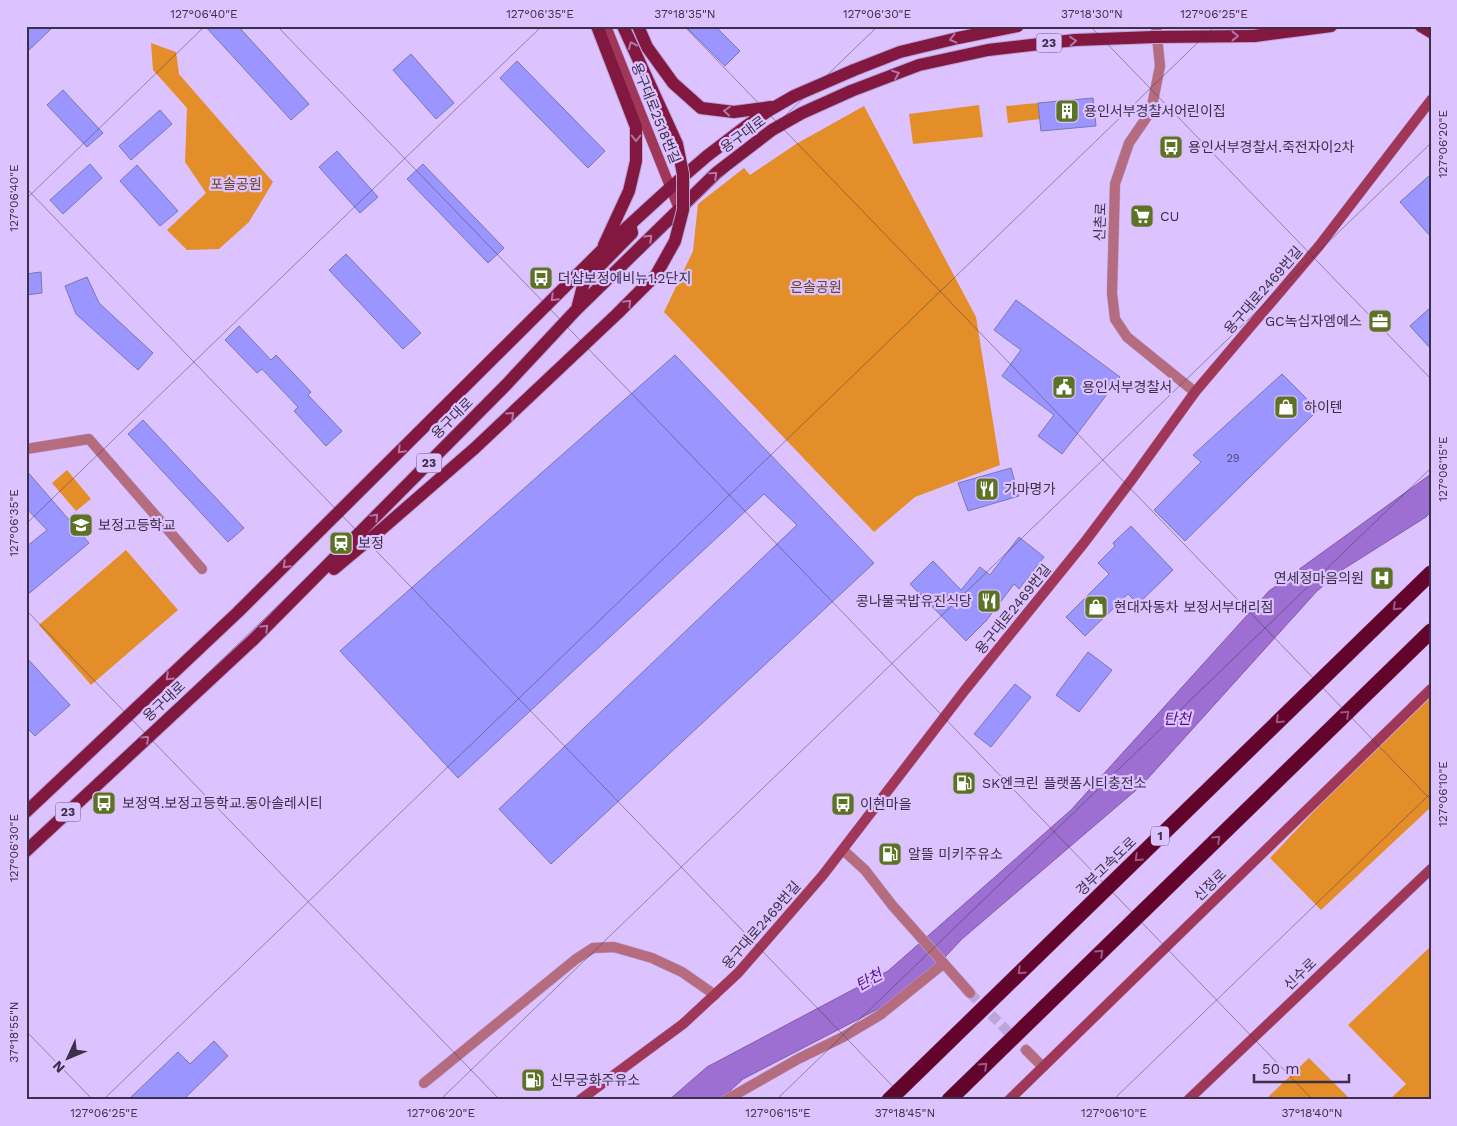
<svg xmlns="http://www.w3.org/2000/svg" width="1457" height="1126" viewBox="0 0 1457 1126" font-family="'Work Sans','Noto Sans KR',sans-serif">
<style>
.green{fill:#e48e2a}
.water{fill:#9e6fd2;stroke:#805ca9}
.building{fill:#9b96ff;stroke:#7877b0}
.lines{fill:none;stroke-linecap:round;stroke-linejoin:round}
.street-tunnel{stroke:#bca5da;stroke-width:10;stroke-dasharray:10 5;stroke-linecap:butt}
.street-casing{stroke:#b9a2d6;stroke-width:11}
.secondary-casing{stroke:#b9a2d6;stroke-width:11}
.primary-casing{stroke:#b9a2d6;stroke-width:14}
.highway-casing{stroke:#b9a2d6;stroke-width:16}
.street{stroke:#b56c7e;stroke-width:10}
.secondary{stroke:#a03658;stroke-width:10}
.primary{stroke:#82173f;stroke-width:12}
.highway{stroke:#63042c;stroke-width:15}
.primary-bridge-casing{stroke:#b9a2d6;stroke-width:14;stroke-linecap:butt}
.primary-bridge{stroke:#82173f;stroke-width:12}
.oneway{stroke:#b475a8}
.oneway2{stroke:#995a8a}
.ticks{fill:none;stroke:#3b3048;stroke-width:1;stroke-opacity:0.45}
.labels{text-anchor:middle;stroke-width:4.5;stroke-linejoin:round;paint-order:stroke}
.number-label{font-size:11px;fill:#534a76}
.shield{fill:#dcc2fe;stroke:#6b5c7f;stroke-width:1}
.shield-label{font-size:12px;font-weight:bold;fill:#3b3048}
.poi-label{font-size:14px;fill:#3b3048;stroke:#dcc2fe;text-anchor:start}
.street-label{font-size:14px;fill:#3b3048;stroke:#dcc2fe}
.park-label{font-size:14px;fill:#6b4722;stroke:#dcc2fe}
.water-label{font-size:15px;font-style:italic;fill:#560f8a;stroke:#dcc2fe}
.neatline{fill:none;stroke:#3b3048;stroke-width:2}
.ticks-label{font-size:12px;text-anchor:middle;fill:#3b3048}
</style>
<rect width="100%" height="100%" fill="#dcc2fe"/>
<path class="green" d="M151 43 176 52 179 74 273 182 249 222 219 249 187 250 167 230 206 193 185 162 187 108 153 70Z
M1038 103 1040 119 1008 123 1006 106Z
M979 105 983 137 913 144 909 114Z
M864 106 976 317 1000 465 915 497 874 532 664 312 693 251 698 204 744 168 750 175 796 144Z
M67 470 91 499 76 511 52 483Z
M126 550 178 610 91 685 39 625Z
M1431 697V807L1321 910 1270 858 1317 808Z
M1431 946V1100H1389L1406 1084 1348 1025Z
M1309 1058 1351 1100H1265Z"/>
<path class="water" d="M1431 474V512L1426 517 1342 570 1317 591 1142 785 962 939 913 991 743 1079 720 1100H669L707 1067 888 971 1071 810 1269 591Z"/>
<path class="building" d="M26 26H54L26 53Z
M205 26H238L309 104 291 120Z
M685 26H715L740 51 725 66Z
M411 54 454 103 436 119 393 70Z
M517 61 605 151 588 168 500 78Z
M63 90 103 133 87 147 47 105Z
M1093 98 1096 126 1041 131 1038 103Z
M160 110 172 124 131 160 119 146Z
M337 151 378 197 360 213 319 167Z
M90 164 102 178 63 214 50 200Z
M423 164 504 248 488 263 407 179Z
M137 165 178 211 160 226 120 181Z
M1431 174V237L1400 202Z
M346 254 421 333 403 349 329 270Z
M41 272 42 293 26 295V274Z
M87 277 99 303 153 353 138 370 76 314 65 286Z
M1016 300 1120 377 1062 454 1038 436 1054 415 1002 376 1021 350 994 330Z
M1431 307V349L1410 326Z
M239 326 271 360 276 355 311 392 308 395 342 431 326 446 294 411 298 407 262 369 257 373 225 340Z
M675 355 874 563 551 864 499 809 797 525 764 494 458 778 340 651Z
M1282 374 1318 410 1185 541 1154 510 1201 462 1193 455Z
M143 420 244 528 228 542 128 434Z
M1011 468 1019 496 968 511 958 483Z
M26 470 89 543 26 596V547L47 530 26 508Z
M1131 526 1173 570 1138 604 1128 594 1085 636 1066 617 1109 574 1098 563 1115 546 1113 543Z
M1019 537 1044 557 1019 589 1014 584 986 621 966 641 910 584 933 561 961 590 980 567 990 575Z
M1088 652 1112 670 1079 712 1056 695Z
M26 657 70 705 35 736 26 727Z
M1015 684 1031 697 991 747 974 734Z
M214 1041 228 1056 183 1100H128L178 1052 190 1064Z"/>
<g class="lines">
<path class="street-tunnel" d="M970 993 1026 1050"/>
<g class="street-casing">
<path id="street" d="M1156 26 1160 66 1151 111 1129 143 1115 184 1112 293 1115 319 1127 337 1195 392
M26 449 89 439 202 569
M843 850 865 870 892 905 970 993
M1026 1050 1043 1067
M424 1083 576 959 593 948 614 947 652 958 682 972 715 995
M726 1100 798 1059 843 1037 880 1015 943 964"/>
</g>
<g class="secondary-casing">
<path id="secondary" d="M606 26 679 209
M580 1100 683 1024 738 973 823 875 965 690 1084 543 1133 478 1195 392 1319 246 1431 100
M1009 1100 1431 689
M1188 1100 1431 869"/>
</g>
<g class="primary-casing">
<path id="primary" d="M597 26 636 127V161L629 191 604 245
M638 26 647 47 673 83 701 108 734 112 771 107
M1421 26 1431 32
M1254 36 1331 26
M577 309 584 282 632 233 631 228H626
M334 569 383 528 475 448
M26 812 238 612 601 251 671 187 707 156 745 127 768 111 794 96 854 70
M26 851 254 639 506 385 577 309 716 173 772 130 802 113 851 91"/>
</g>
<g class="highway-casing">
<path id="highway" d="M889 1100 1431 573
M949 1100 1431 631"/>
</g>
<use href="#street" class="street"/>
<use href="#secondary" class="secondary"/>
<use href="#primary" class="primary"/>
<use href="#highway" class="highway"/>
<g class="primary-bridge-casing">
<path id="primary-bridge" d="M854 70 900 52 958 38 1018 26
M851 91 919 65 988 50 1075 40 1154 37 1254 36
M475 448 617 314 656 275 675 241 683 210V174L677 144 623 26"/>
</g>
<use href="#primary-bridge" class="primary-bridge"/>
</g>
<defs><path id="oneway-chevron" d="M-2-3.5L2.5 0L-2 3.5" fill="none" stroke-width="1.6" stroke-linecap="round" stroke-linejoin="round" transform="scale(1.25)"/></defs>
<g class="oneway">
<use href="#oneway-chevron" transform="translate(1235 36)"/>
<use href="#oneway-chevron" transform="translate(953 39) rotate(166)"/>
<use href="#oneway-chevron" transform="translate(1073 41) rotate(-5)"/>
<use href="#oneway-chevron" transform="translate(632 45) rotate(-114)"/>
<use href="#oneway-chevron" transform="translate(896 74) rotate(-21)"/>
<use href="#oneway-chevron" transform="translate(727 111) rotate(-175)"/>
<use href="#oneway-chevron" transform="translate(636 138) rotate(90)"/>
<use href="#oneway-chevron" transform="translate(714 175) rotate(-43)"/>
<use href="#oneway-chevron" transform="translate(649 238) rotate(-44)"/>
<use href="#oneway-chevron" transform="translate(554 298) rotate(135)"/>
<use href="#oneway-chevron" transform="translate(628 303) rotate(-46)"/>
<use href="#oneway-chevron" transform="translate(511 415) rotate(-42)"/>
<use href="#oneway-chevron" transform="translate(401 450) rotate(135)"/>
<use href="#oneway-chevron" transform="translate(375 517) rotate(-45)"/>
<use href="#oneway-chevron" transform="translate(286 565) rotate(135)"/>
<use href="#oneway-chevron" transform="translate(265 628) rotate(-45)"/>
<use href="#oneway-chevron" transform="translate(169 677) rotate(137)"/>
<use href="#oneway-chevron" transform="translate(146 739) rotate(-43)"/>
</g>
<g class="oneway2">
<use href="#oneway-chevron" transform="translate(1396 607) rotate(136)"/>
<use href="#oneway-chevron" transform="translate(1346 714) rotate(-44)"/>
<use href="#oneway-chevron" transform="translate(1279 720) rotate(136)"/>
<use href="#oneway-chevron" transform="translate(1217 839) rotate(-44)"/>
<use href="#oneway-chevron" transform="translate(1138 858) rotate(136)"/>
<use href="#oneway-chevron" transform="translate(1100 953) rotate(-44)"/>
<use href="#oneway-chevron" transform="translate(1021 971) rotate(136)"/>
<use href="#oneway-chevron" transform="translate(984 1066) rotate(-44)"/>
</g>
<path class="ticks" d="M277 26 1313 1100M684 26 1431 800M1090 26 1431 379M26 188 906 1100M26 199 205 26M26 524 542 26M26 610 500 1100M26 849 878 26M26 1031 93 1100M103 1100 1215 26M440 1100 1431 143M776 1100 1431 468M1113 1100 1431 793"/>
<defs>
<g id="building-square" transform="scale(1.25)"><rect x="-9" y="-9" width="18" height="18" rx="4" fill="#5c7325" stroke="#dcc2fe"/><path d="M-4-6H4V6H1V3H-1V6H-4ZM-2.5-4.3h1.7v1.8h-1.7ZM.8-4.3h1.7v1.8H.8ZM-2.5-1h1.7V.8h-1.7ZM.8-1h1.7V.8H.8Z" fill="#fff"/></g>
<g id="bus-square" transform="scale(1.25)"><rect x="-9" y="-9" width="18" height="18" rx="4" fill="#5c7325" stroke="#dcc2fe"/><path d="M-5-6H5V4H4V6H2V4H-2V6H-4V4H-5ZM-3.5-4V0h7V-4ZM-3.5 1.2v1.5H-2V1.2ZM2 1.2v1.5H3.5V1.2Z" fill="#fff"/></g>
<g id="supermarket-square" transform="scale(1.25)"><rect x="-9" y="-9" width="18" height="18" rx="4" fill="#5c7325" stroke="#dcc2fe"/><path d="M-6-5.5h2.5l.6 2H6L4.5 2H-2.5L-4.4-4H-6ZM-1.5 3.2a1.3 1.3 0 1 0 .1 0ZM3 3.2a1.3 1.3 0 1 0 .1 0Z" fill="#fff"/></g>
<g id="office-square" transform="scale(1.25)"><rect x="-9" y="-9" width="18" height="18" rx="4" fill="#5c7325" stroke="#dcc2fe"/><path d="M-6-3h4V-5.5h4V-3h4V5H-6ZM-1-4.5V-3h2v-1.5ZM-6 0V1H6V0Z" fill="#fff"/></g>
<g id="civic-square" transform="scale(1.25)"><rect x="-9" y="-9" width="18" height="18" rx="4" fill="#5c7325" stroke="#dcc2fe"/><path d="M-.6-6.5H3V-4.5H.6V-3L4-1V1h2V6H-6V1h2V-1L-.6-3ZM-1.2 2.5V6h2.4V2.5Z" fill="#fff"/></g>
<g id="shop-square" transform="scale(1.25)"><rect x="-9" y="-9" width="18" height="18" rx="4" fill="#5c7325" stroke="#dcc2fe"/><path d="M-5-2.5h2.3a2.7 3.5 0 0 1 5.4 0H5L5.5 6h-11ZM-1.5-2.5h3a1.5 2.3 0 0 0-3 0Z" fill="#fff"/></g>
<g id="restaurant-square" transform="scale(1.25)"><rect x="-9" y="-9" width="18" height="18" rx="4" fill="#5c7325" stroke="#dcc2fe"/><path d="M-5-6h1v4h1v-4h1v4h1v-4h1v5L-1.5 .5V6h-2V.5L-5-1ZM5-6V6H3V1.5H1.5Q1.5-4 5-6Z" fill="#fff"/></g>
<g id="school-square" transform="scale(1.25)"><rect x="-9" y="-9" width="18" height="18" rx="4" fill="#5c7325" stroke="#dcc2fe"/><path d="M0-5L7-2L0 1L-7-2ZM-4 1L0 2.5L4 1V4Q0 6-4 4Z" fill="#fff"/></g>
<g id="station-square" transform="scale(1.25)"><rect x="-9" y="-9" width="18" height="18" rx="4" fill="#5c7325" stroke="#dcc2fe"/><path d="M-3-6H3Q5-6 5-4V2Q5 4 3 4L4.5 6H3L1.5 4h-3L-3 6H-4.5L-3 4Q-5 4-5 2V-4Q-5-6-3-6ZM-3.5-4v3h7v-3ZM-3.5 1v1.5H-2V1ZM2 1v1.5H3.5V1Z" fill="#fff"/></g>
<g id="hospital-square" transform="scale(1.25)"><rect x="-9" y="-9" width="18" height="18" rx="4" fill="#5c7325" stroke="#dcc2fe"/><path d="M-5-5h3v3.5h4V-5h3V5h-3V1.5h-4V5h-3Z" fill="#fff"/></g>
<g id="fuel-square" transform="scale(1.25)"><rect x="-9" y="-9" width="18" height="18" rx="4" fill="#5c7325" stroke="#dcc2fe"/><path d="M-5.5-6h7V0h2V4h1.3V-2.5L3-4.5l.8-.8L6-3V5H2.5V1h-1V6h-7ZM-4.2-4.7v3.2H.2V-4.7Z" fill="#fff"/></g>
</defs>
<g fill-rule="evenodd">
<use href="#building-square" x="1067" y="111"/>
<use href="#bus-square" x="1171" y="147"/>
<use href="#supermarket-square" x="1142" y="216"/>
<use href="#bus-square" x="541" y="278"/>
<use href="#office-square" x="1380" y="321"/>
<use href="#civic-square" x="1064" y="387"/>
<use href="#shop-square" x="1286" y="407"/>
<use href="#restaurant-square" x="987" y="489"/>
<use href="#school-square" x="81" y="525"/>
<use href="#station-square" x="341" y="543"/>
<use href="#hospital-square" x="1382" y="578"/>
<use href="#restaurant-square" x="989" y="601"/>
<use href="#shop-square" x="1096" y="607"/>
<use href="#fuel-square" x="964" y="783"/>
<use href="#bus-square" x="104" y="803"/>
<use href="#bus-square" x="843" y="804"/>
<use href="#fuel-square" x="890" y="854"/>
<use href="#fuel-square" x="533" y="1080"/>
</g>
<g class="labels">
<g class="number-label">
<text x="1233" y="462">29</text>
</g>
<g class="shield">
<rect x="1036.5" y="33.5" width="25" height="19" rx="4"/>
<rect x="416.5" y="453.5" width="25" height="19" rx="4"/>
<rect x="55.5" y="802.5" width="25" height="19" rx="4"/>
<rect x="1151" y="826.5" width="18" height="19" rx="4"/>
</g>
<g class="shield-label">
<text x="1049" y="47">23</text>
<text x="429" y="467">23</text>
<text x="68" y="816">23</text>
<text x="1160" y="840">1</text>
</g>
<g class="poi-label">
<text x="1084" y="116">용인서부경찰서어린이집</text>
<text x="1188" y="152">용인서부경찰서.죽전자이2차</text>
<text x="1160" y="221">CU</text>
<text x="558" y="283">더샵보정에비뉴1.2단지</text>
<text x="1362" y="326" text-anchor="end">GC녹십자엠에스</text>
<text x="1082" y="392">용인서부경찰서</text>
<text x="1304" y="412">하이텐</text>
<text x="1004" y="494">가마명가</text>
<text x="98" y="530">보정고등학교</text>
<text x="358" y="548">보정</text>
<text x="1364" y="583" text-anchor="end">연세정마음의원</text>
<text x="972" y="606" text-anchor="end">콩나물국밥유진식당</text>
<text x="1114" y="612">현대자동차 보정서부대리점</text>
<text x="982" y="788">SK엔크린 플랫폼시티충전소</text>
<text x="122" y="808">보정역.보정고등학교.동아솔레시티</text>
<text x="860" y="809">이현마을</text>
<text x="908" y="859">알뜰 미키주유소</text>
<text x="550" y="1085">신무궁화주유소</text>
</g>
<g class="street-label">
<text transform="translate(656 113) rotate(68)" y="5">용구대로2518번길</text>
<text transform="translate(743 134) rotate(-36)" y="5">용구대로</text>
<text transform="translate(1100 222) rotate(-88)" y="5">신촌로</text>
<text transform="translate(1263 290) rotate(-49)" y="5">용구대로2469번길</text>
<text transform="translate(452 418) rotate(-45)" y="5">용구대로</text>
<text transform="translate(1013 609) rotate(-51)" y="5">용구대로2469번길</text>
<text transform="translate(164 701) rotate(-43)" y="5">용구대로</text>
<text transform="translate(1106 866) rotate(-44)" y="5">경부고속도로</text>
<text transform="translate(1210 885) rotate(-44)" y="5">신정로</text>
<text transform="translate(761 925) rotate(-49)" y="5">용구대로2469번길</text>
<text transform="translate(1300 974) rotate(-44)" y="5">신수로</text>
</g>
<g class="park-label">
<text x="236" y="189">포솔공원</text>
<text x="816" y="292">은솔공원</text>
</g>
<g class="water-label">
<text x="1177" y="724">탄천</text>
<text transform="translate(869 980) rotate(-29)" y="5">탄천</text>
</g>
</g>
<rect width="1457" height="1126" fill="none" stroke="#dcc2fe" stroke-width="55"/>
<g transform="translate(68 1058) rotate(226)" stroke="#dcc2fe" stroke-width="4" paint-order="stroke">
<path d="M0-4L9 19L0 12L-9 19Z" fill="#3b3048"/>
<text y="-8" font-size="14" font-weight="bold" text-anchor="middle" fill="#3b3048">N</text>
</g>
<path d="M1254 1074v8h95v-8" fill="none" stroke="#3b3048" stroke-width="2.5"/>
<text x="1262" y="1074" font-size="15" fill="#3b3048" stroke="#dcc2fe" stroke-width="4" paint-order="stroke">50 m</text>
<rect x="28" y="28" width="1402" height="1070" class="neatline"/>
<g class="ticks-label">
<text x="204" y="18">127°06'40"E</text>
<text x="540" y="18">127°06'35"E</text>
<text x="685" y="18">37°18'35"N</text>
<text x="877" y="18">127°06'30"E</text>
<text x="1092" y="18">37°18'30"N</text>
<text x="1214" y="18">127°06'25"E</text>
<text transform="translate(1443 144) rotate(-90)" y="4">127°06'20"E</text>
<text transform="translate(14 198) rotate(-90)" y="4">127°06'40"E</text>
<text transform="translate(1443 469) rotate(-90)" y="4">127°06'15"E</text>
<text transform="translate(14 523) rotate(-90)" y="4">127°06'35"E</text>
<text transform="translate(1443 794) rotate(-90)" y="4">127°06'10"E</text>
<text transform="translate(14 848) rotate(-90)" y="4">127°06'30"E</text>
<text transform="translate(14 1032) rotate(-90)" y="4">37°18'55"N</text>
<text x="104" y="1117">127°06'25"E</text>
<text x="441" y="1117">127°06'20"E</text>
<text x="778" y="1117">127°06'15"E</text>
<text x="905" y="1117">37°18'45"N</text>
<text x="1114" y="1117">127°06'10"E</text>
<text x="1312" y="1117">37°18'40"N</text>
</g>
</svg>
